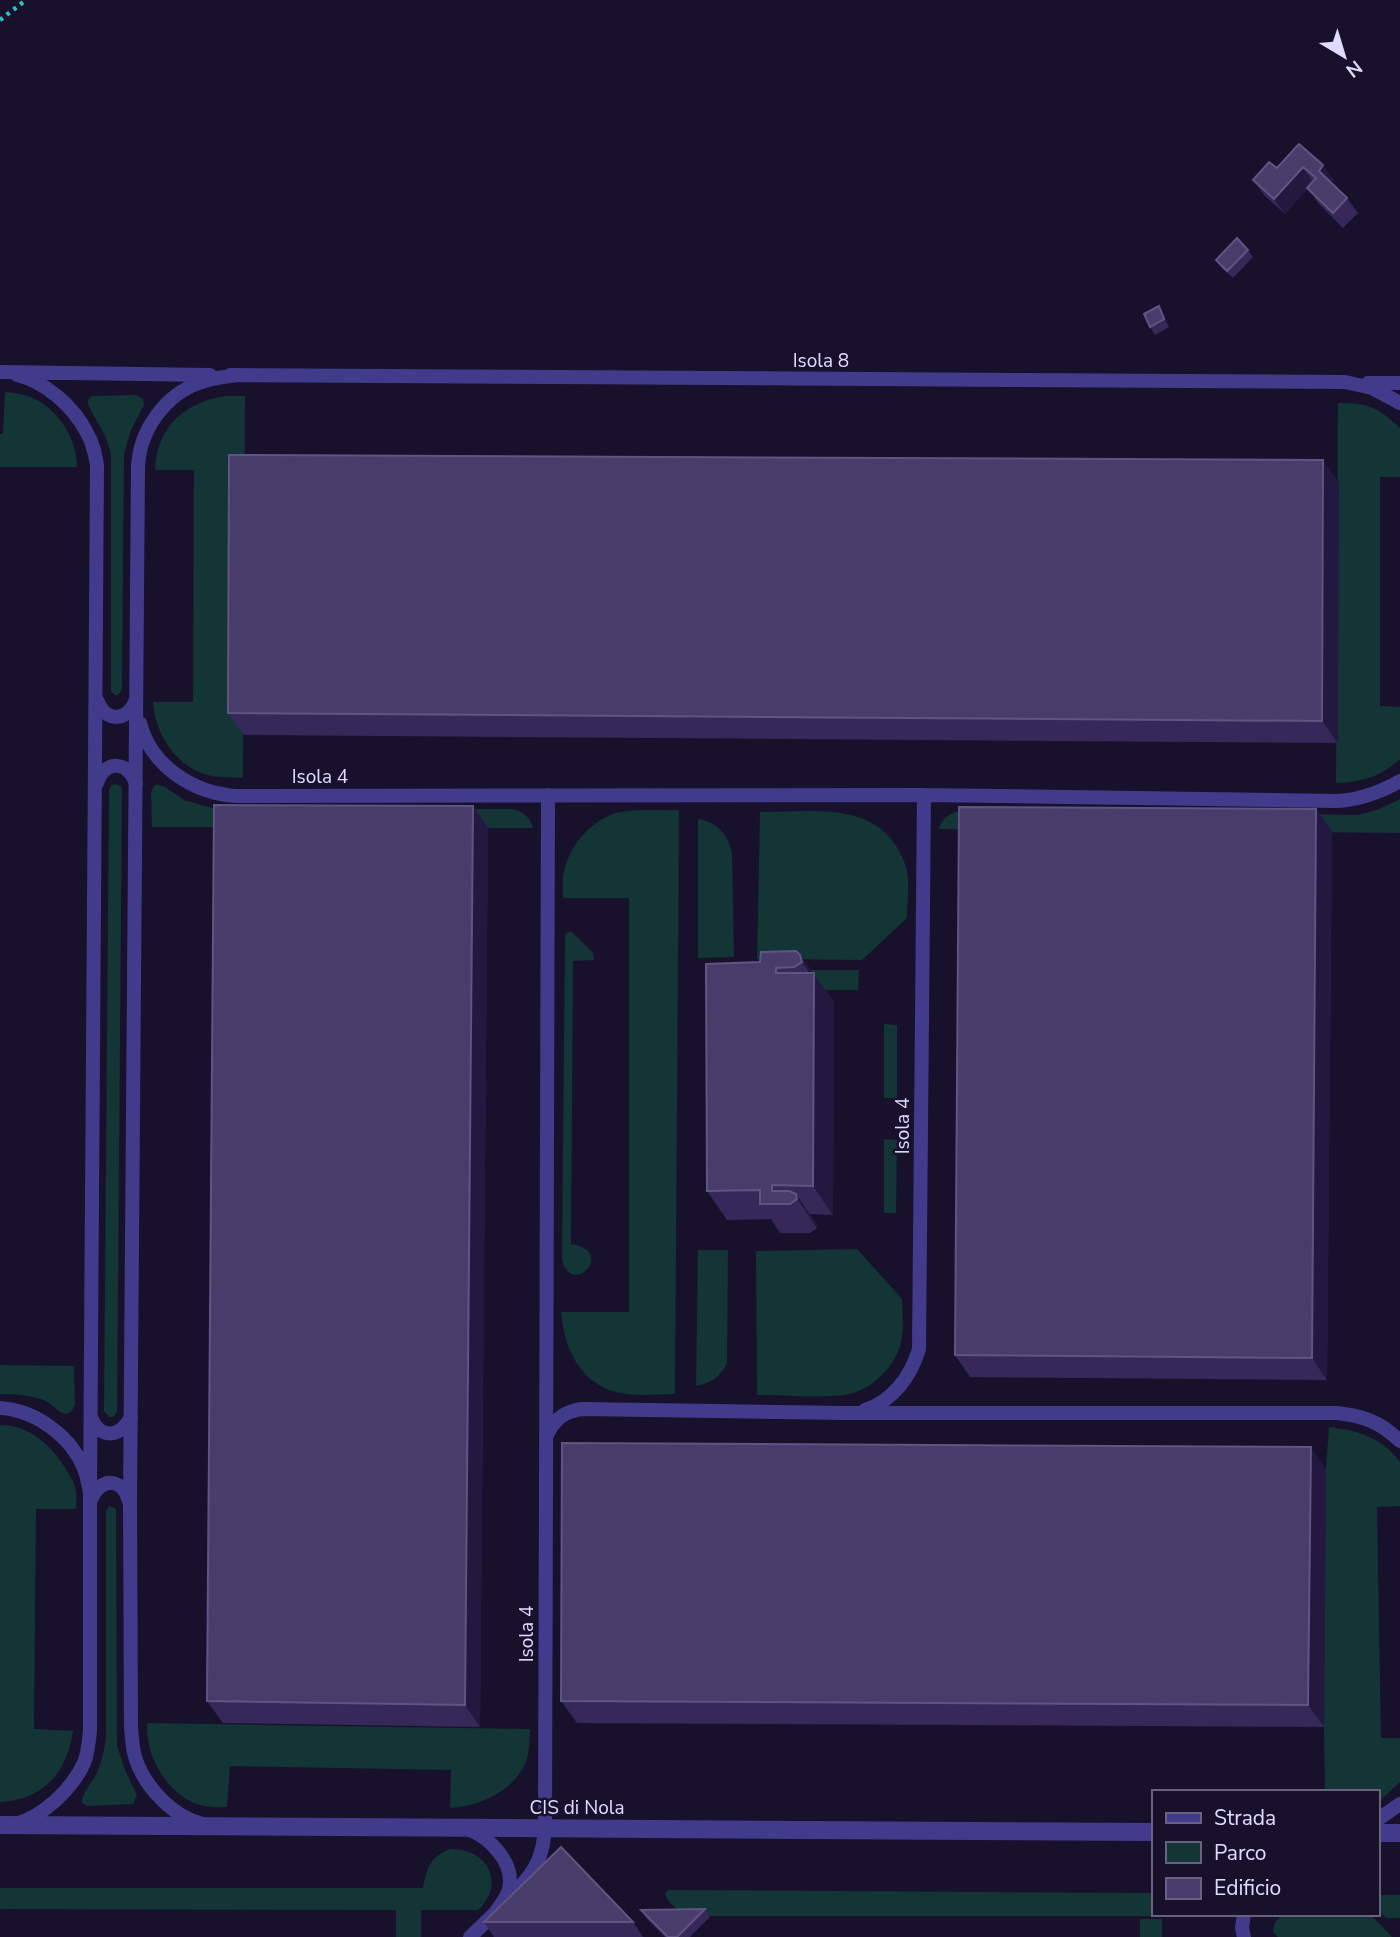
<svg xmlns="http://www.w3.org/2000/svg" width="1400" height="1937" viewBox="0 0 1400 1937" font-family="'Nunito Sans',sans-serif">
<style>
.green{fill:#133536}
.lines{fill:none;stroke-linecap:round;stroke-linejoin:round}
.path{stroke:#2ec0c0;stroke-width:4.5;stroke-dasharray:3.5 5;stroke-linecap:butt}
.lane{stroke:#423b8b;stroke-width:14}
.street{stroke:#423b8b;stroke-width:18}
.wall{fill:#362959}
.shaded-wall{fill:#221840}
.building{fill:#483c6b;stroke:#605582;stroke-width:2}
.labels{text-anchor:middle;stroke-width:5;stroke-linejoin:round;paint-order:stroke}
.street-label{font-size:19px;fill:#e1dbff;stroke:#17112c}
</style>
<rect width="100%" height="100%" fill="#17112c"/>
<path class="green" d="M5 392C14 393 24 394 33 398 59 410 77 439 77 467H0V434H3Z
M136 395 143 399 144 405 131 430 124 454 122 690 118 695H115L111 691V455C107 433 96 422 88 404V400L92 396Z
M226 396H245L243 778C230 777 216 778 204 774 174 764 155 732 153 702H193L194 470H155C157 426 185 402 226 396Z
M1338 403C1369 403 1378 407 1400 428V477H1380V706L1400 707V759C1380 777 1363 782 1336 783Z
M114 784 121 786 122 790 117 1412 113 1417H109L104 1411 109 790 111 786Z
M157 784 165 787 184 800 216 809H512C523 812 530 816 533 828L152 827 151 792 154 786Z
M1400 799V833L939 829C943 815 954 811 967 810L1358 815 1377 810Z
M679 810 675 1394C659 1394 642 1396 626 1394 583 1389 564 1351 561 1312H629V898H563C563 890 563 883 563 876 567 849 588 823 613 814 633 808 658 811 679 810Z
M760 812C815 812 882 799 905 864 911 881 907 901 907 918L862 960 757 959Z
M698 819C718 822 728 835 732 853L734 957 698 958Z
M571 931 593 953 594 960 573 961 571 1244C617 1251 572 1298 562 1260L565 934Z
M797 970H859L858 990H822Z
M884 1024 897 1025V1098H884Z
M884 1139 897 1140 896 1213H884Z
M857 1249 902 1299C902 1312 904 1325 902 1337 899 1364 871 1392 844 1395 816 1398 786 1395 757 1395L756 1251Z
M698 1250H728L727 1363C720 1377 711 1383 696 1386Z
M0 1365 74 1366 75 1405C73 1410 69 1416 63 1413 58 1412 54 1406 49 1403 36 1395 15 1394 0 1394Z
M0 1425C31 1425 52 1446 67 1471 71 1477 75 1484 76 1492 77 1497 76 1503 76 1509H36L34 1729 73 1731C67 1772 44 1800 0 1802Z
M1329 1427C1357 1430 1383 1438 1400 1462V1506L1377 1507 1381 1738H1400V1782L1377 1803V1792H1325L1324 1727 1326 1469Z
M109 1506 115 1508 116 1511 117 1746 125 1770 137 1795 133 1804 87 1806 82 1803C82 1792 92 1783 97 1773 102 1760 105 1748 106 1734V1511Z
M147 1723 530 1729C529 1741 530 1755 524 1766 510 1793 479 1806 450 1808L451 1770 230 1766 227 1807C220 1807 212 1808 205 1806 176 1802 151 1767 148 1739 147 1734 147 1728 147 1723Z
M450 1849C488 1848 506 1884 478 1910H421V1937H396V1910L0 1909V1888H423C427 1868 429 1858 450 1849Z
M669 1890 1153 1893V1914H1169L1162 1916H696C683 1913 668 1906 665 1893Z
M1377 1895H1400V1918H1386L1377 1909Z
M1283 1914H1370L1392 1937H1278L1273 1932C1273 1923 1277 1920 1283 1914Z
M1140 1919H1162V1937H1140Z"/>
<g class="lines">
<path class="path" d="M0 20 26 0"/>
<path class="lane" d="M0 372 210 375
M17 375C46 382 74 407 87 433 93 443 95 454 97 465L90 1493
M230 375 1345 382 1372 388 1400 403
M1368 383H1400
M97 700C106 723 127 722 136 700
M140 723C151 766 193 793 236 796L924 795 1336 801C1360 800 1379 793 1400 781
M97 783C105 759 129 761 136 784
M0 1408C36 1410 72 1437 85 1471 87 1478 89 1486 90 1493V1731C89 1741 88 1753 84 1763 72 1789 43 1817 15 1824
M865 1410C893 1401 911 1376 919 1349L924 795
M91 1417C100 1440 120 1438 131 1417
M547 1435C554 1419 565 1411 582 1409L842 1413H1337C1364 1416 1380 1422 1400 1441
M91 1500C100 1477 122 1477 129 1501
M1377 1820 1400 1804
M203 1824C173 1817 146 1788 136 1760 132 1749 132 1737 131 1726L130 1502 138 466C140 430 165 395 199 383 211 378 224 377 237 375
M467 1829C490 1837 515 1863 509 1889 507 1898 500 1905 495 1913
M516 1891C536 1871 543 1856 545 1828L548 795
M470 1937 497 1911
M1244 1937 1242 1928 1244 1914"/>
<path class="street" d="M0 1825 1153 1832
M1377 1833H1400"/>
</g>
<path class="wall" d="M1299 144 1334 180 1332 183 1347 198 1358 213 1343 228 1318 203 1308 188 1285 214 1264 195 1253 180 1277 168Z
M1248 250 1253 257 1233 278 1221 267 1216 260Z
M1159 306 1164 314 1169 327 1155 335 1150 327Z
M1339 482 1338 743 244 735 228 713Z
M473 806 488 828 480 1727 223 1723 207 1701Z
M1316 809 1332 831 1327 1380 970 1377 955 1355Z
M800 955 834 1002 833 1215 810 1214 816 1223 817 1228 810 1233H780L771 1219 727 1220 707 1191 760 962Z
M1326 1469 1324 1727 577 1723 561 1701Z
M705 1909 710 1917 690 1937H665L646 1918 641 1910Z
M484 1922H633L643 1937H494Z"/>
<path class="shaded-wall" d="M1323 165 1334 180 1330 186 1319 171Z
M1303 167 1313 182 1285 214 1274 199Z
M1159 306 1164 314 1169 327 1164 319Z
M1323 460 1339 482 1338 743 1322 721Z
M473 806 488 828 480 1727 465 1705Z
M1316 809 1332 831 1327 1380 1312 1358Z
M800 955 834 1002 833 1215 813 1186 814 980 802 962Z
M796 1194 816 1223 817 1228 797 1199Z
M1311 1447 1326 1469 1324 1727 1308 1705Z"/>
<path class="building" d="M1299 144 1323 165 1319 171 1347 198 1333 213 1307 188 1316 178 1303 167 1274 199 1253 180 1269 162 1277 168Z
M1237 238 1248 250 1227 271 1216 260Z
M1159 306 1164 319 1150 327 1144 314Z
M229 455 1323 460 1322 721 228 713Z
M214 805 473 806 465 1705 207 1701Z
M959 807 1316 809 1312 1358 955 1355Z
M796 951 800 955 802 962 794 967 776 968V973H814L813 1186 772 1185V1191H789L796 1194 797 1199 790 1204H760V1190L707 1191 706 964 760 962 761 952Z
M562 1443 1311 1447 1308 1705 561 1701Z
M561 1847 633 1922H484Z
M705 1909 677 1937H668L641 1910Z"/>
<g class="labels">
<g class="street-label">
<text x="821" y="367">Isola 8</text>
<text x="320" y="783">Isola 4</text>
<text transform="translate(902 1126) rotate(-90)" y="7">Isola 4</text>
<text transform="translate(526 1634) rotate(-90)" y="7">Isola 4</text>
<text x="577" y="1814">CIS di Nola</text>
</g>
</g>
<rect x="1152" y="1790" width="228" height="126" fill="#17112c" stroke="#686280" stroke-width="2"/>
<rect x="1166" y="1813" width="35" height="10" fill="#423b8b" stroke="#686280" stroke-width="2"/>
<text x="1214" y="1825" font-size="21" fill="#e1dbff">Strada</text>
<rect x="1166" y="1842" width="35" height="21" fill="#133536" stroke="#686280" stroke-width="2"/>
<text x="1214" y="1860" font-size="21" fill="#e1dbff">Parco</text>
<rect x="1166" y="1878" width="35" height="21" fill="#483c6b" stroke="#686280" stroke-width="2"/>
<text x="1214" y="1895" font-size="21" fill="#e1dbff">Edificio</text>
<g transform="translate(1344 56) rotate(142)" stroke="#17112c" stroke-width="5" paint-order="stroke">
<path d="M0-5L12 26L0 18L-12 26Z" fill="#e1dbff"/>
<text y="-10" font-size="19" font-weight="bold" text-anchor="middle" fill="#e1dbff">N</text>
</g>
</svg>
